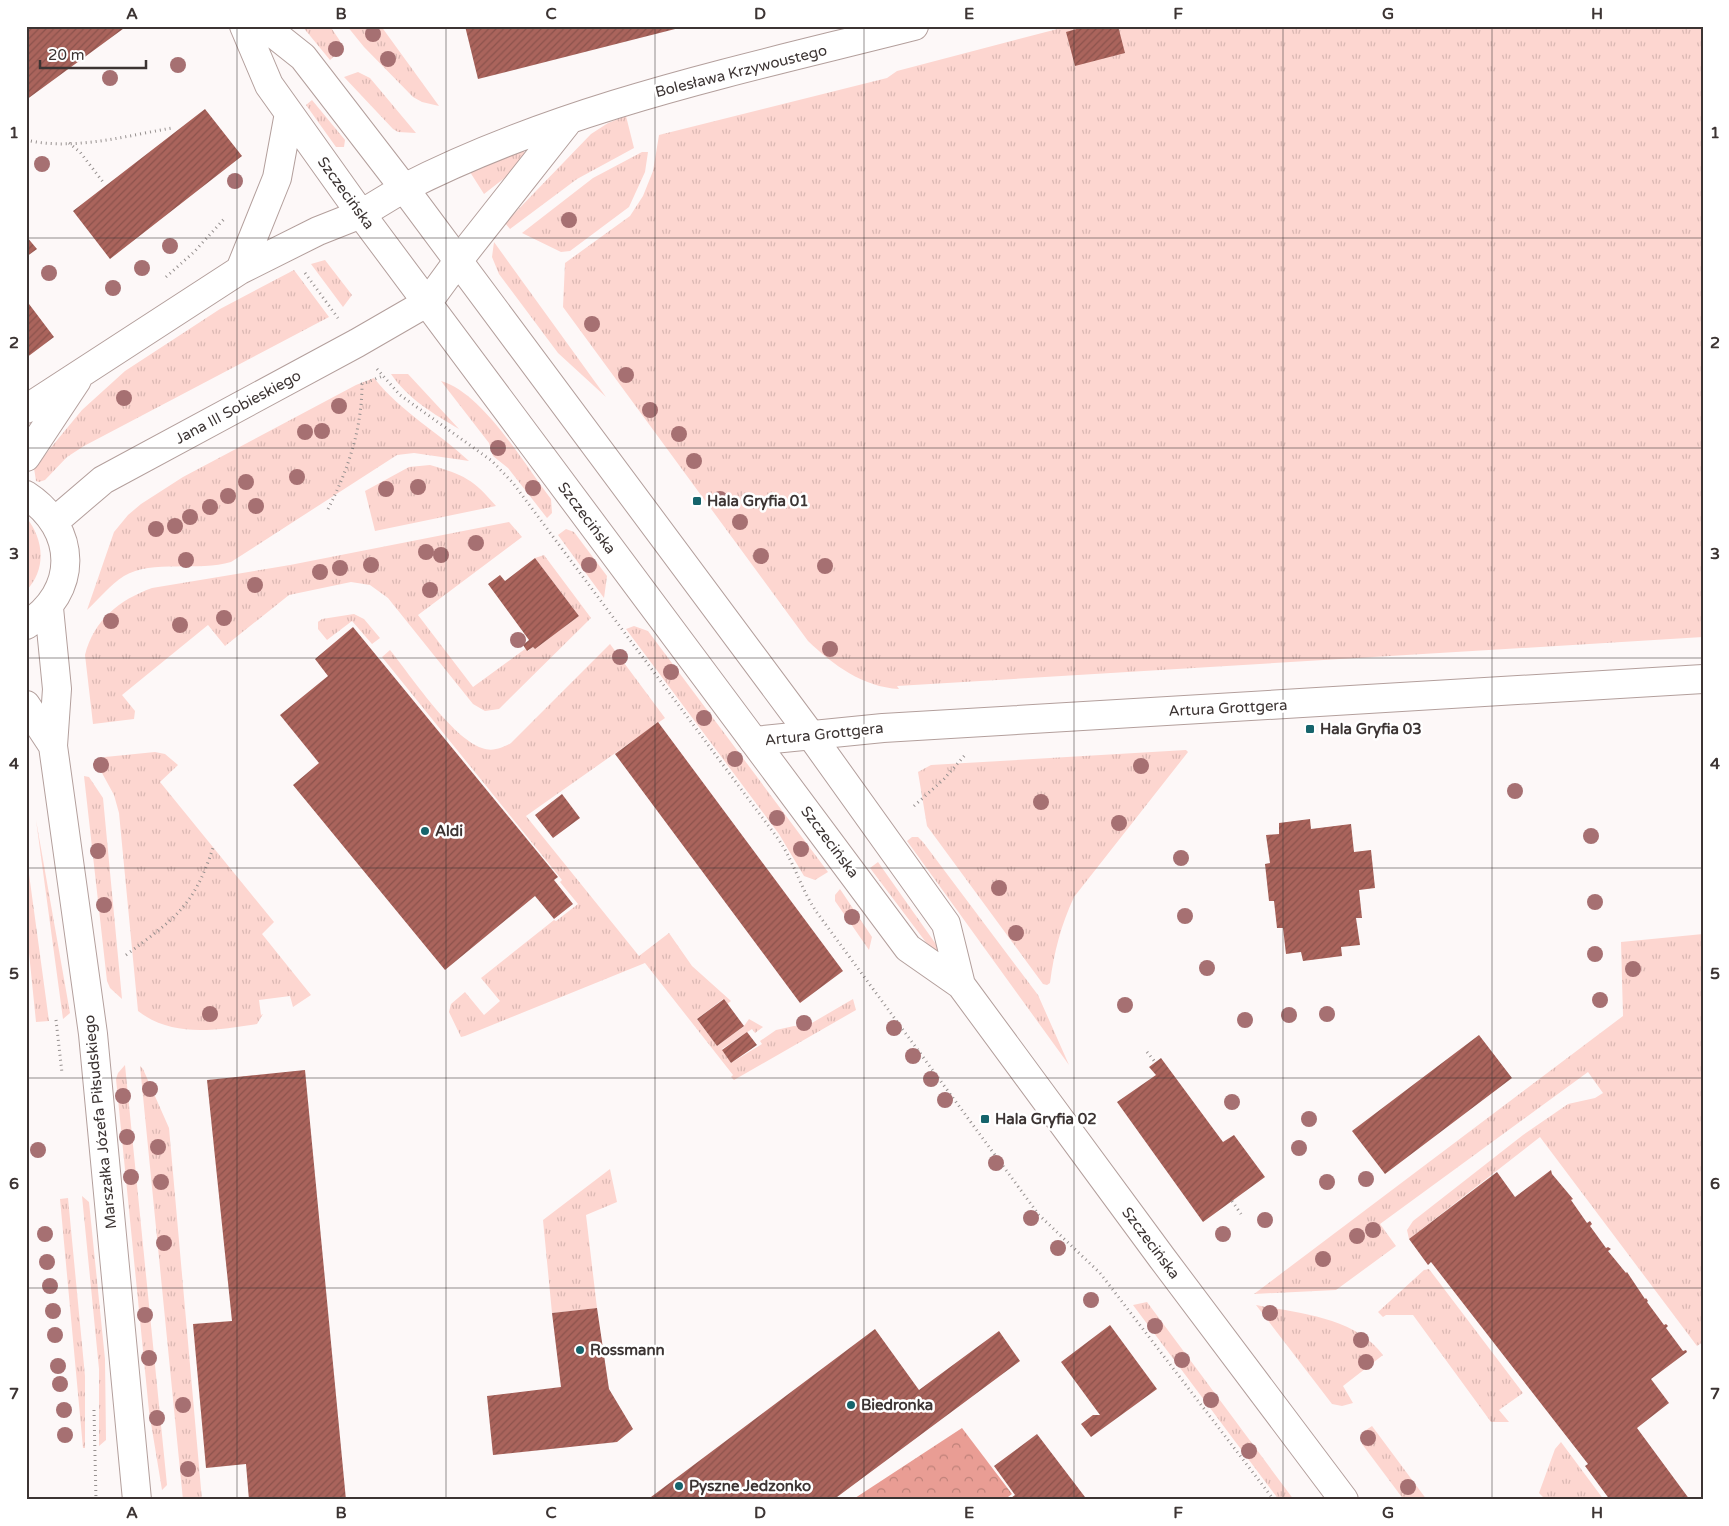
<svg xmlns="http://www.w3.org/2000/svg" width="1729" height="1526" viewBox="0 0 1729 1526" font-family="'Varela Round',sans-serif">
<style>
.grass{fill:url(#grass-tufts)}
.forest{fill:url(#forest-crowns)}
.building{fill:url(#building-hatch)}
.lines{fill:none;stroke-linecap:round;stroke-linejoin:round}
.street-casing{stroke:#b39f9c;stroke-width:30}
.secondary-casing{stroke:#b39f9c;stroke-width:30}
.path{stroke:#96908f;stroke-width:3;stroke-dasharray:1 4;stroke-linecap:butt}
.street{stroke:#fff;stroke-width:28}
.secondary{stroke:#fff;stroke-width:28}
.tree{fill:#a67072}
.grid{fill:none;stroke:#3c3433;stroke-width:1;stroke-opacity:0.55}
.poi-dot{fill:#16646c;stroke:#fff;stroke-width:2}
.labels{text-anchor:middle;stroke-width:5;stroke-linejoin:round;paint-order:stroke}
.street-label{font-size:15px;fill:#3c3433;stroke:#fff}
.poi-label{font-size:15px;font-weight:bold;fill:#3c3433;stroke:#fff;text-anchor:start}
.neatline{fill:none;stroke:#3c3433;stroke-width:2}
.grid-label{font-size:16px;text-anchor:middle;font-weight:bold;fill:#3c3433}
</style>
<defs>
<pattern id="grass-tufts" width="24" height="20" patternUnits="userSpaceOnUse" patternTransform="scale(1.25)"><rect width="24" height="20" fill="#fdd6d0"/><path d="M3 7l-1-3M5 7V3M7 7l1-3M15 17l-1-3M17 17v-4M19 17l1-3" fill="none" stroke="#dab8b3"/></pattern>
<pattern id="forest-crowns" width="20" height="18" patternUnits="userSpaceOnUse" patternTransform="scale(1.25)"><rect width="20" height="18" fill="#e99d94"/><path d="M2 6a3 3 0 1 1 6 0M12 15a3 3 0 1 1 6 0" fill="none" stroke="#be8179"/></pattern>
<pattern id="building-hatch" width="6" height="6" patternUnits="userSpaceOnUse" patternTransform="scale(1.25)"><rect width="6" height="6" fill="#aa645c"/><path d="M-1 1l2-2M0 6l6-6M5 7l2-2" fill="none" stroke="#8c534d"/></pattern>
</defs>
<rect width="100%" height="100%" fill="#fdf8f8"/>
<path class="grass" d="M302 26H330L340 41V51L330 60Z
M347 26H381L439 106 422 102 413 97 364 47Z
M1069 26H1703V637L897 686 899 689C863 687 833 665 808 641L563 307 565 263 630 216 643 196 653 171 659 135 887 78 897 71Z
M358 72 370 78 416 133 398 132 393 129 344 77Z
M312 100 345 140 344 147H336L306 105Z
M626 116 634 148 577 179 510 229 505 223 591 134 608 123Z
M523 150 526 155 511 173 484 194 470 172Z
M642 152H648L645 172 629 207 570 251 561 252 522 233 593 178Z
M494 242 606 397 558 353 499 274 492 257Z
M325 260 352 295 343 307 311 264Z
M294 270 329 317 84 446 67 457 45 480 39 482 36 481 34 468 82 410 125 371 220 309Z
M391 374H408L459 429C434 414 408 399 391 374Z
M374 378C401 412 438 432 469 461L414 453 397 455 231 562C199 572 152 559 124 576 110 585 99 599 87 610L114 532 128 515 141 504 183 477 356 385Z
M441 381C483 393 524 464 551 499L552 513 547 518 508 468 493 456 489 443Z
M430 465C464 475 473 479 496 506L375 531 365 491 409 467Z
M26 517C44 539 47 569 26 591Z
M509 522 522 537 418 615 473 687 525 649 528 651 533 647 535 649 579 616 535 558 544 555 591 618 499 709 485 711 473 704 388 598 370 585 351 582 289 595 225 646 208 625 122 695 135 711 134 719 93 724 85 655C94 620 119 600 152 588L290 565Z
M566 529 574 532 607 576 604 598 558 535Z
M354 614 364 619 380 638 372 644 352 621 327 640 318 629V622L322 619Z
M634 626 648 631 828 872 815 880 804 876 779 834 626 629Z
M610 644 665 718 526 816 639 956 669 933 692 966 731 1001 727 1004 723 999 697 1019 717 1046 744 1026 749 1019 763 1027 755 1033 752 1029 722 1049 731 1063 762 1044 760 1041 776 1030 794 1026 805 1027 853 999 856 1010 734 1080 731 1077 733 1075 645 963 465 1036 461 1037 449 1012 451 1004 465 992 484 1015 500 1001 481 978 554 920 556 921 578 904 560 882 562 880 382 657 390 650C411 676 452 738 482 748 492 752 503 748 511 743Z
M1186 750 1188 752 1074 897C1061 925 1054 952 1050 983L1047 985 1043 984 927 826 918 772 931 765Z
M155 752 165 754 178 765 160 782 274 922 262 934 311 995 293 1007 290 996 259 1000 261 1015 263 1014 257 1024C216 1030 173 1038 138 1011L119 813 114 795 96 762 105 757Z
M84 776 89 777 103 798 122 999 110 988 107 981Z
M36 820 70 1013 63 1019Z
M912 837H918L923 842 1038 995 1069 1065 907 841Z
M26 852 49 1021 36 1022 26 923Z
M878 862 945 957 940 961 870 868Z
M840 889 872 937 869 950 835 901V895Z
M1703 934V1342L1697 1346 1540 1137 1409 1239 1407 1230 1413 1221 1523 1135 1568 1104 1595 1098 1603 1093 1588 1072 1380 1224 1396 1246 1336 1290 1254 1294 1623 1016 1621 942Z
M125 1065 167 1485 162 1490 149 1411 116 1079 118 1073Z
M140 1066 143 1069 169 1128 202 1500H183Z
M610 1169 617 1202 586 1215 597 1308 552 1313 543 1220Z
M82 1196 89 1202 105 1359 106 1440 99 1446V1369Z
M68 1198 85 1376V1448H83L60 1199Z
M1429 1269 1523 1393 1499 1410 1509 1422H1491L1413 1315H1386L1383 1317 1378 1312 1424 1270Z
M1147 1302 1294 1500H1279L1133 1305Z
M1256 1305C1298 1313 1355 1317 1383 1355L1343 1386 1353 1403 1342 1406 1332 1404Z
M1372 1426 1427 1500H1404L1362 1444 1363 1432Z
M1561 1442 1604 1500H1546L1539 1493 1555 1449Z"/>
<path class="forest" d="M962 1428 1012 1494 1004 1500H852Z"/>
<path class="building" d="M26 26H127L26 100Z
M465 26H683V27L478 79Z
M1087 26H1118L1125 53 1075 66 1066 32Z
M205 109 242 156 110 259 73 211Z
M26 236 37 249 26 257Z
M26 300 54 337 26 358Z
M535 558 579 616 535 649 533 647 527 651 523 645 529 640 488 584 500 575 505 581Z
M353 627 558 877 554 880 573 904 554 919 535 896 445 970 293 785 319 763 280 715 328 676 315 659Z
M658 722 843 971 800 1003 615 754Z
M562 794 580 818 553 838 535 815Z
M1310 819 1311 829 1351 824 1354 852 1371 850 1375 888 1359 890 1362 918H1356L1360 945 1341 947 1342 956 1303 961 1301 952 1286 954 1283 928H1277L1274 901H1269L1265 864 1270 863 1266 835 1279 834V823Z
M724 999 744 1026 717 1046 697 1019Z
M747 1032 757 1045 731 1063 722 1050Z
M1479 1035 1512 1078 1385 1174 1352 1131Z
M1161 1058 1223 1142 1234 1135 1265 1177 1203 1222 1117 1102 1156 1075 1149 1067Z
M305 1070 346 1500H249L246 1464 206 1468 193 1324 232 1321 207 1080Z
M1551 1170 1552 1174 1573 1199 1571 1200 1587 1223 1590 1221 1592 1224 1590 1226 1606 1248 1608 1247 1611 1249 1608 1251 1626 1273 1627 1272 1645 1299 1646 1298 1648 1301 1647 1302 1664 1325 1666 1324 1668 1326 1666 1328 1683 1351 1686 1350 1687 1352 1651 1379 1669 1403 1637 1428 1690 1500H1610L1585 1466 1588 1464 1431 1262 1428 1265 1409 1239 1497 1172 1515 1197Z
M597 1308 609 1389 633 1429 617 1442 493 1455 487 1396 561 1387 552 1313Z
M1110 1325 1157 1389 1091 1437 1081 1424 1093 1415H1100L1061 1362Z
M875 1329 919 1390 999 1331 1020 1361 833 1500H647Z
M1037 1434 1085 1497 1082 1500H1008L1015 1495 994 1466Z"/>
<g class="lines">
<g class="street-casing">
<path id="street" d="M404 188C564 106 741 70 914 26
M458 261 569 120
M754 741 883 728 1703 679"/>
</g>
<g class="secondary-casing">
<path id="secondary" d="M244 26 269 85 289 113 361 214 908 948 961 985 1162 1258 1344 1500
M264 26 303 57 320 79 404 188 810 734 946 924 961 985
M240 270 277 178 289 113
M26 409 240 270 318 231 361 214 404 188
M26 457 77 380
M26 495C78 529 79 592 26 625
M55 521 103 480 357 343 428 302 458 261
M49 608 57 689 53 746 93 1034 137 1500
M26 705 53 746"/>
</g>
<path class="path" d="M26 140C73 151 125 136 172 128
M69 143 80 152 103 182
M305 273 338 318
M166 277 194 252 225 218
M377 369 400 395 492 461 513 483 779 840C795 864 802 892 818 914L1039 1215 1100 1273 1274 1500
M328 509C348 470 362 429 362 384L383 376
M914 806 944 779 965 755
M126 955C175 918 193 908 213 848
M56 1020 62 1073
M1147 1052 1155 1062
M1232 1201 1241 1214
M94 1410 96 1500"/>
<use href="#street" class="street"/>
<use href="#secondary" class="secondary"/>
</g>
<g class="tree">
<circle cx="373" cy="34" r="8"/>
<circle cx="336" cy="49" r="8"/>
<circle cx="388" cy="59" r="8"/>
<circle cx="178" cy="65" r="8"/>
<circle cx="110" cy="78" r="8"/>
<circle cx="42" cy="164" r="8"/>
<circle cx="235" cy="181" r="8"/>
<circle cx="569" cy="220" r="8"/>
<circle cx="170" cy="246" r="8"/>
<circle cx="142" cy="268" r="8"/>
<circle cx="49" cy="273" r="8"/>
<circle cx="113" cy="288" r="8"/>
<circle cx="592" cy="324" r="8"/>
<circle cx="626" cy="375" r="8"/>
<circle cx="124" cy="398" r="8"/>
<circle cx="339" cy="406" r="8"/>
<circle cx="650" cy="410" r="8"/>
<circle cx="322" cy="431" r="8"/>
<circle cx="305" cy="432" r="8"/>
<circle cx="679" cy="434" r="8"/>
<circle cx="498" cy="448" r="8"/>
<circle cx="694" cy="461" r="8"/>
<circle cx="297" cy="477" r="8"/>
<circle cx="246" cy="482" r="8"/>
<circle cx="418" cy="487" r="8"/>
<circle cx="533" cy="488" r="8"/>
<circle cx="386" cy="489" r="8"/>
<circle cx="228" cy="496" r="8"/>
<circle cx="720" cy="499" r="8"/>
<circle cx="256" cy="506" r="8"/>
<circle cx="210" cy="507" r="8"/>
<circle cx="190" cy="517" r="8"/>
<circle cx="740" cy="522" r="8"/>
<circle cx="175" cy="526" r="8"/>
<circle cx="156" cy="529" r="8"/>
<circle cx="476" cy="543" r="8"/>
<circle cx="426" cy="552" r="8"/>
<circle cx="441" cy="555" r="8"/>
<circle cx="761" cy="556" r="8"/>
<circle cx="186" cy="560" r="8"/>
<circle cx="371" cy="565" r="8"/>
<circle cx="589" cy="565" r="8"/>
<circle cx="825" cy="566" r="8"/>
<circle cx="340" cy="568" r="8"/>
<circle cx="320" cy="572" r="8"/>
<circle cx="255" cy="585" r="8"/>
<circle cx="430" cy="590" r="8"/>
<circle cx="224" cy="618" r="8"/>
<circle cx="111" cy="621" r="8"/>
<circle cx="180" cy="625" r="8"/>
<circle cx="518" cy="640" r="8"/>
<circle cx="830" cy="649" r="8"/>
<circle cx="620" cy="657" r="8"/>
<circle cx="671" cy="672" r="8"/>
<circle cx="704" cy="718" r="8"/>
<circle cx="735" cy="759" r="8"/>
<circle cx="101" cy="765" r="8"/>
<circle cx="1141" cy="766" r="8"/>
<circle cx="1515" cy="791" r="8"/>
<circle cx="1041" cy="802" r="8"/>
<circle cx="777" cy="818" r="8"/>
<circle cx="1119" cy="823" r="8"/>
<circle cx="1591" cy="836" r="8"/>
<circle cx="801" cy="849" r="8"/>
<circle cx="98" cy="851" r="8"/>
<circle cx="1181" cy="858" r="8"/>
<circle cx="999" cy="888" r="8"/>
<circle cx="1595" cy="902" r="8"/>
<circle cx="104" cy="905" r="8"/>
<circle cx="1185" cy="916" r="8"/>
<circle cx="852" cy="917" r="8"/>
<circle cx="1016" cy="933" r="8"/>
<circle cx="1595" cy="954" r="8"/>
<circle cx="1207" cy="968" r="8"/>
<circle cx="1633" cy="969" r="8"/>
<circle cx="1600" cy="1000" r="8"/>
<circle cx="1125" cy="1005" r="8"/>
<circle cx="210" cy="1014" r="8"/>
<circle cx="1327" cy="1014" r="8"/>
<circle cx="1289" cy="1015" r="8"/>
<circle cx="1245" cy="1020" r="8"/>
<circle cx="804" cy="1023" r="8"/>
<circle cx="894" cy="1028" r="8"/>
<circle cx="913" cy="1056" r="8"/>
<circle cx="931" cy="1079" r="8"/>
<circle cx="150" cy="1089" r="8"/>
<circle cx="123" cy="1096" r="8"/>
<circle cx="945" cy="1100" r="8"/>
<circle cx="1232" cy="1102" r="8"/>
<circle cx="1309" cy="1119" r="8"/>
<circle cx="127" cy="1137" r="8"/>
<circle cx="158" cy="1147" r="8"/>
<circle cx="1299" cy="1148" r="8"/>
<circle cx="38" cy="1150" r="8"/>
<circle cx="996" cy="1163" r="8"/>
<circle cx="131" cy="1177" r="8"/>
<circle cx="1366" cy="1179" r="8"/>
<circle cx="161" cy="1182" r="8"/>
<circle cx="1327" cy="1182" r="8"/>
<circle cx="1031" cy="1218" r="8"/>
<circle cx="1265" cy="1220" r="8"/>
<circle cx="1373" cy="1230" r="8"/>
<circle cx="45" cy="1234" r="8"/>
<circle cx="1223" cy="1234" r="8"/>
<circle cx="1357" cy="1236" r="8"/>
<circle cx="164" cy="1243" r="8"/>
<circle cx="1058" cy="1248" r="8"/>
<circle cx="1323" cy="1259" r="8"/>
<circle cx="47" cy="1262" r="8"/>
<circle cx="50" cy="1286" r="8"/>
<circle cx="1091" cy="1300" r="8"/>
<circle cx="53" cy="1311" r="8"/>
<circle cx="1270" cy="1313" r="8"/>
<circle cx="145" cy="1315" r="8"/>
<circle cx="1155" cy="1326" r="8"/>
<circle cx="55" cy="1335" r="8"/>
<circle cx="1361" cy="1340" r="8"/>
<circle cx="149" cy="1358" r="8"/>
<circle cx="1182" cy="1360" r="8"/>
<circle cx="1366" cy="1362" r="8"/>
<circle cx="58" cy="1366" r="8"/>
<circle cx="60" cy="1384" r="8"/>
<circle cx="1211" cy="1400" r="8"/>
<circle cx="183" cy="1405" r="8"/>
<circle cx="64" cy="1410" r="8"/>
<circle cx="157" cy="1418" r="8"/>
<circle cx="65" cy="1435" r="8"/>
<circle cx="1368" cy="1438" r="8"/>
<circle cx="1249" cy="1451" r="8"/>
<circle cx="188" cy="1469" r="8"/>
<circle cx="1408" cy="1487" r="8"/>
</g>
<path class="grid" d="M237 26V1500M446 26V1500M655 26V1500M864 26V1500M1074 26V1500M1283 26V1500M1492 26V1500M26 238H1703M26 448H1703M26 658H1703M26 868H1703M26 1078H1703M26 1288H1703"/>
<g class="poi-dot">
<rect x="692" y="496" width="10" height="10" rx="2.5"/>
<rect x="1305" y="724" width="10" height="10" rx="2.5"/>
<circle cx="425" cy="831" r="5"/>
<rect x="980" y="1114" width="10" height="10" rx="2.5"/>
<circle cx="580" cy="1350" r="5"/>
<circle cx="851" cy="1405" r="5"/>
<circle cx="679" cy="1486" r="5"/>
</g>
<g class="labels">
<g class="street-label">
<text transform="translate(741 71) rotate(-14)" y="5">Bolesława Krzywoustego</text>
<text transform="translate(346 193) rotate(54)" y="5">Szczecińska</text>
<text transform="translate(238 407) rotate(-28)" y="5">Jana III Sobieskiego</text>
<text transform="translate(587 518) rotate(53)" y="5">Szczecińska</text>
<text transform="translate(1228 708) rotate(-3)" y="5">Artura Grottgera</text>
<text transform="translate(824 734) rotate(-6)" y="5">Artura Grottgera</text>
<text transform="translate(830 842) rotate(53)" y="5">Szczecińska</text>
<text transform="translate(100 1122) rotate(-96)" y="5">Marszałka Józefa Piłsudskiego</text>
<text transform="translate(1151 1243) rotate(53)" y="5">Szczecińska</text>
</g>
<g class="poi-label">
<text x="707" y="506">Hala Gryfia 01</text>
<text x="1320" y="734">Hala Gryfia 03</text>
<text x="435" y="836">Aldi</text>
<text x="995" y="1124">Hala Gryfia 02</text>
<text x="590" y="1355">Rossmann</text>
<text x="861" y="1410">Biedronka</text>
<text x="689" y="1491">Pyszne Jedzonko</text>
</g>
</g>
<rect width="1729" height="1526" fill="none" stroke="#ffffff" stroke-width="55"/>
<path d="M40 60v8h106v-8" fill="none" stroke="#3c3433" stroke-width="2.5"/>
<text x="48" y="60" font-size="15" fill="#3c3433" stroke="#ffffff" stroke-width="4" paint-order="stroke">20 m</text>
<rect x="28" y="28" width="1674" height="1470" class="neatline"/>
<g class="grid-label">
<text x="132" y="19">A</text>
<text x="341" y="19">B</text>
<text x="551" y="19">C</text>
<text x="760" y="19">D</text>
<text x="969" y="19">E</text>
<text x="1178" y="19">F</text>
<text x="1388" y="19">G</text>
<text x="1597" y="19">H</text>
<text x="14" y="138">1</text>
<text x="1715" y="138">1</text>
<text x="14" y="348">2</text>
<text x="1715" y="348">2</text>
<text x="14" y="559">3</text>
<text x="1715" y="559">3</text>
<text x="14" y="769">4</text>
<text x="1715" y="769">4</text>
<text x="14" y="979">5</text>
<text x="1715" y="979">5</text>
<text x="14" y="1189">6</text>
<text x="1715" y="1189">6</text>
<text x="14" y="1399">7</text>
<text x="1715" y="1399">7</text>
<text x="132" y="1518">A</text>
<text x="341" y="1518">B</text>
<text x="551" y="1518">C</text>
<text x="760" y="1518">D</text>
<text x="969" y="1518">E</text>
<text x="1178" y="1518">F</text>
<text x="1388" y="1518">G</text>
<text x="1597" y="1518">H</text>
</g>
</svg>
